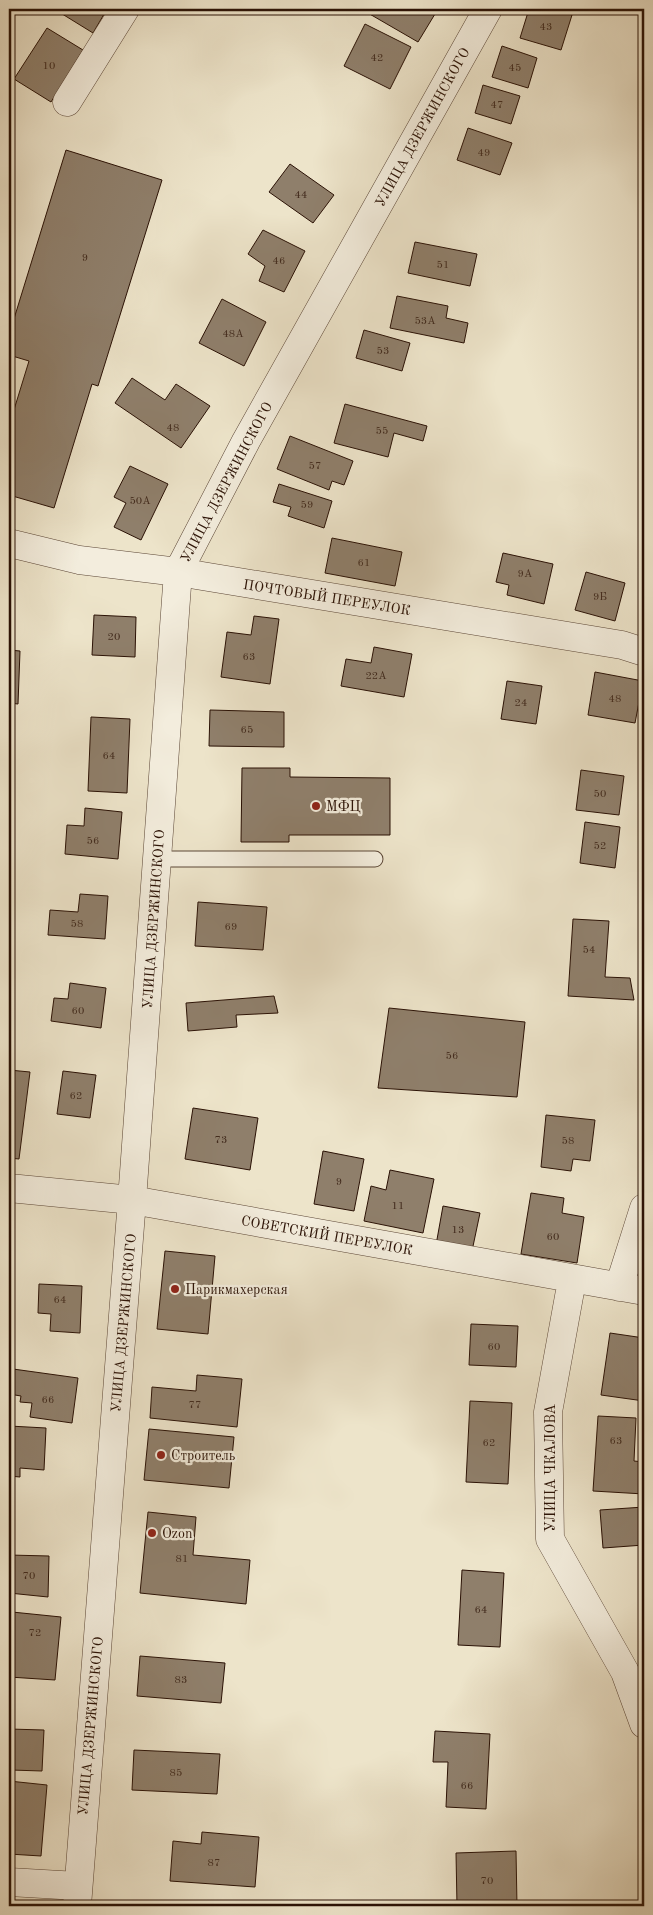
<svg xmlns="http://www.w3.org/2000/svg" width="653" height="1915" viewBox="0 0 653 1915" font-family="'Old Standard TT',serif">
<style>
.building{fill:#8f7f6b;stroke:#2a1105}
.lines{fill:none;stroke-linecap:round;stroke-linejoin:round}
.service-casing{stroke:#5b4636;stroke-width:17}
.minor-casing{stroke:#5b4636;stroke-width:29}
.service{stroke:#f3eddd;stroke-width:15}
.minor{stroke:#f3eddd;stroke-width:28}
.poi-dot{fill:#8f2418;stroke:#f3eddd;stroke-width:2}
.labels{text-anchor:middle;stroke-width:4.5;stroke-linejoin:round;paint-order:stroke}
.number-label{font-size:11px;fill:#432c1e}
.street-label{font-size:14px;fill:#2a1105;stroke:#f3eddd}
.poi-label{font-size:14px;fill:#2a1105;stroke:#f3eddd;text-anchor:start}
</style>
<rect width="100%" height="100%" fill="#ede4ca"/>
<filter id="stains"><feTurbulence type="fractalNoise" baseFrequency=".004" numOctaves="4"/><feColorMatrix values="0 0 0 0 .2 0 0 0 0 .09 0 0 0 0 .02 0 0 0 .5 -.17"/></filter>
<radialGradient id="worn" r=".72"><stop offset=".6" stop-color="#630" stop-opacity="0"/><stop offset="1" stop-color="#630" stop-opacity=".3"/></radialGradient>
<path class="building" d="M61 9H107L93 33 59 12Z
M361 9H438L418 42Z
M529 9H553L572 15 561 50 520 38Z
M365 24 411 47 390 89 344 66Z
M47 28 83 50 51 102 14 79Z
M502 46 537 58 528 88 492 77Z
M483 85 520 96 511 124 475 113Z
M468 128 512 143 500 175 457 160Z
M66 150 162 180 98 386 92 384 54 508 9 495V426L29 361 9 355V335Z
M290 164 334 195 313 223 269 192Z
M263 230 305 251 284 292 259 281 265 266 248 254Z
M415 242 477 254 470 286 408 273Z
M397 296 448 306 446 318 468 323 464 343 390 328Z
M222 299 266 322 244 366 199 343Z
M364 330 410 343 402 371 356 358Z
M132 378 165 400 176 384 210 406 181 448 115 403Z
M345 404 427 426 423 441 394 433 388 457 334 443Z
M290 436 353 461 344 485 332 481 329 490 277 469Z
M130 466 168 484 141 540 114 527 126 503 114 497Z
M279 484 332 501 324 528 288 516 291 507 273 502Z
M332 538 402 552 395 586 325 573Z
M503 553 553 564 544 604 507 595 509 585 496 582Z
M586 572 625 583 615 621 575 610Z
M94 615 136 617 135 657 92 655Z
M254 616 279 619 270 684 221 677 227 632 251 635Z
M374 647 412 654 404 697 341 686 346 659 371 663Z
M9 650 20 651 18 704 9 703Z
M595 672 643 681 635 723 588 715Z
M507 681 542 686 536 724 501 719Z
M210 710 284 712V747L209 746Z
M91 717 130 719 127 793 88 791Z
M242 768H290V777L390 778V835H289V842H241Z
M581 770 624 776 619 815 576 810Z
M85 808 122 812 118 859 65 854 67 825 84 826Z
M585 822 620 827 615 868 580 863Z
M80 894 108 896 105 939 48 935 50 910 78 912Z
M198 902 267 907 263 950 195 946Z
M573 919 609 921 605 977 630 978 634 1000 568 996Z
M70 983 106 988 101 1028 51 1021 54 998 68 999Z
M274 996 278 1013 236 1015 237 1027 188 1031 186 1003Z
M389 1008 525 1022 517 1097 378 1088Z
M9 1070 30 1072 19 1159 9 1158Z
M63 1071 96 1075 90 1118 57 1114Z
M193 1108 258 1118 250 1170 185 1159Z
M546 1115 595 1120 590 1161 573 1159 571 1171 541 1167Z
M323 1151 364 1159 354 1211 314 1204Z
M390 1170 434 1179 423 1233 364 1221 371 1186 386 1190Z
M531 1193 564 1198 562 1213 584 1217 577 1263 521 1254Z
M443 1206 480 1213 472 1251 436 1245Z
M165 1251 215 1256 208 1334 157 1329Z
M39 1284 82 1286 80 1333 50 1331 51 1314 38 1313Z
M471 1324 518 1326 516 1367 469 1365Z
M610 1333 644 1338V1401L601 1395Z
M13 1369 78 1378 72 1423 30 1417 32 1403 20 1402 21 1396 9 1394Z
M197 1375 242 1379 237 1427 150 1418 152 1387 196 1391Z
M470 1401 512 1403 508 1484 466 1482Z
M598 1416 636 1418 634 1461 644 1462V1494L593 1491Z
M9 1426 46 1428 44 1470 20 1468V1477L9 1476Z
M149 1429 234 1437 229 1488 144 1480Z
M644 1507V1545L603 1548 600 1510Z
M148 1512 196 1517 193 1555 250 1560 246 1604 140 1593Z
M9 1555 49 1556 48 1597 9 1593Z
M462 1570 504 1573 500 1647 458 1645Z
M12 1612 61 1617 55 1680 9 1677Z
M140 1656 225 1663 221 1703 137 1696Z
M9 1729 44 1730 42 1771 11 1770 12 1750H9Z
M435 1731 490 1734 486 1809 446 1807 448 1762H433Z
M134 1750 220 1754 217 1794 132 1790Z
M9 1781 47 1785 41 1856 9 1854Z
M202 1832 259 1837 255 1887 170 1881 173 1841 201 1844Z
M516 1851 517 1906H457L456 1853Z"/>
<g class="lines">
<g class="service-casing">
<path id="service" d="M157 859H375"/>
</g>
<g class="minor-casing">
<path id="minor" d="M67 102 125 9
M9 543 79 560 178 572 622 645 644 652
M9 1188 132 1200 644 1291
M572 1280 548 1412 550 1539 625 1672 644 1724
M619 1287 644 1208
M9 1882 78 1886
M77 1906 132 1200 178 572 246 441 488 9"/>
</g>
<use href="#service" class="service"/>
<use href="#minor" class="minor"/>
</g>
<g class="poi-dot">
<circle cx="316" cy="806" r="5"/>
<circle cx="175" cy="1289" r="5"/>
<circle cx="161" cy="1455" r="5"/>
<circle cx="152" cy="1533" r="5"/>
</g>
<g class="labels">
<g class="number-label">
<text x="546" y="30">43</text>
<text x="377" y="61">42</text>
<text x="49" y="69">10</text>
<text x="515" y="71">45</text>
<text x="497" y="108">47</text>
<text x="484" y="156">49</text>
<text x="301" y="198">44</text>
<text x="85" y="261">9</text>
<text x="279" y="264">46</text>
<text x="443" y="268">51</text>
<text x="425" y="324">53А</text>
<text x="233" y="337">48А</text>
<text x="383" y="354">53</text>
<text x="173" y="431">48</text>
<text x="382" y="434">55</text>
<text x="315" y="469">57</text>
<text x="140" y="504">50А</text>
<text x="307" y="508">59</text>
<text x="364" y="566">61</text>
<text x="525" y="577">9А</text>
<text x="600" y="600">9Б</text>
<text x="114" y="640">20</text>
<text x="249" y="660">63</text>
<text x="376" y="679">22А</text>
<text x="615" y="702">48</text>
<text x="521" y="706">24</text>
<text x="247" y="733">65</text>
<text x="109" y="759">64</text>
<text x="600" y="797">50</text>
<text x="93" y="844">56</text>
<text x="600" y="849">52</text>
<text x="77" y="927">58</text>
<text x="231" y="930">69</text>
<text x="589" y="953">54</text>
<text x="78" y="1014">60</text>
<text x="452" y="1059">56</text>
<text x="76" y="1099">62</text>
<text x="221" y="1143">73</text>
<text x="568" y="1144">58</text>
<text x="339" y="1185">9</text>
<text x="398" y="1209">11</text>
<text x="458" y="1233">13</text>
<text x="553" y="1240">60</text>
<text x="60" y="1303">64</text>
<text x="494" y="1350">60</text>
<text x="48" y="1403">66</text>
<text x="195" y="1408">77</text>
<text x="616" y="1444">63</text>
<text x="489" y="1446">62</text>
<text x="182" y="1562">81</text>
<text x="29" y="1579">70</text>
<text x="481" y="1613">64</text>
<text x="35" y="1636">72</text>
<text x="181" y="1683">83</text>
<text x="176" y="1776">85</text>
<text x="467" y="1789">66</text>
<text x="214" y="1866">87</text>
<text x="487" y="1884">70</text>
</g>
<g class="street-label">
<text transform="translate(422 127) rotate(-61)" y="5">УЛИЦА ДЗЕРЖИНСКОГО</text>
<text transform="translate(226 482) rotate(-62)" y="5">УЛИЦА ДЗЕРЖИНСКОГО</text>
<text transform="translate(327 597) rotate(9)" y="5">ПОЧТОВЫЙ ПЕРЕУЛОК</text>
<text transform="translate(153 919) rotate(-86)" y="5">УЛИЦА ДЗЕРЖИНСКОГО</text>
<text transform="translate(327 1235) rotate(10)" y="5">СОВЕТСКИЙ ПЕРЕУЛОК</text>
<text transform="translate(123 1323) rotate(-85)" y="5">УЛИЦА ДЗЕРЖИНСКОГО</text>
<text transform="translate(550 1468) rotate(-90)" y="5">УЛИЦА ЧКАЛОВА</text>
<text transform="translate(90 1726) rotate(-85)" y="5">УЛИЦА ДЗЕРЖИНСКОГО</text>
</g>
<g class="poi-label">
<text x="326" y="811">МФЦ</text>
<text x="185" y="1294">Парикмахерская</text>
<text x="171" y="1460">Строитель</text>
<text x="162" y="1538">Ozon</text>
</g>
</g>
<rect width="653" height="1915" fill="none" stroke="#ede4ca" stroke-width="30"/>
<rect x="10" y="10" width="633" height="1895" fill="none" stroke="#2a1105" stroke-width="2.5"/>
<rect x="15" y="15" width="623" height="1885" fill="none" stroke="#2a1105"/>
<rect width="100%" height="100%" filter="url(#stains)"/>
<rect width="100%" height="100%" fill="url(#worn)"/>
</svg>
